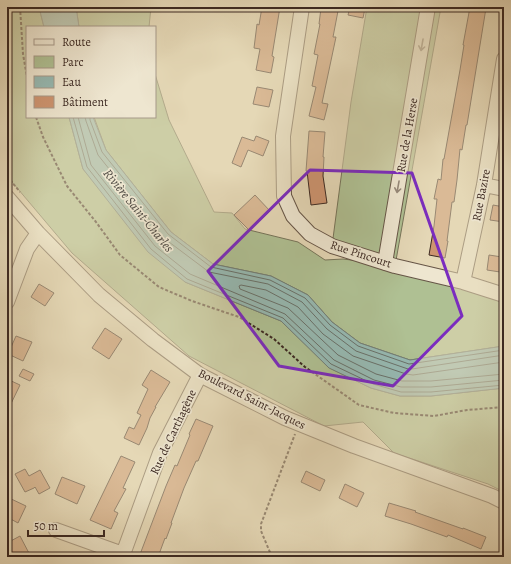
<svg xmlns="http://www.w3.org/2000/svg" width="511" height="564" viewBox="0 0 511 564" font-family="Alegreya,serif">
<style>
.green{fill:#afc093;stroke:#76745a}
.water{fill:#96b9b2;stroke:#727f78}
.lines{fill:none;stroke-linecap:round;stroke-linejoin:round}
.shore{stroke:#69716a;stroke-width:1}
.building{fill:#cd9470;stroke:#3c2922}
.minor-casing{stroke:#665547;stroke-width:16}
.path{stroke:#3c2922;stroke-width:2;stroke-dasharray:3 2;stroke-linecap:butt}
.minor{stroke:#eee6d0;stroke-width:14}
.oneway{stroke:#958879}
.marked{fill:none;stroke:#7b2cbf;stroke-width:3;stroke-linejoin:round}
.labels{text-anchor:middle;stroke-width:3.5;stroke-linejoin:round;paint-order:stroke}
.street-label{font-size:12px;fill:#3c2922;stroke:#eee6d0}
.water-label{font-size:13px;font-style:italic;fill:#524d46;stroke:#eee6d0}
</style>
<rect width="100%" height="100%" fill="#e5d8b7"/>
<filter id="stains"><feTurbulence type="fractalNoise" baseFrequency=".005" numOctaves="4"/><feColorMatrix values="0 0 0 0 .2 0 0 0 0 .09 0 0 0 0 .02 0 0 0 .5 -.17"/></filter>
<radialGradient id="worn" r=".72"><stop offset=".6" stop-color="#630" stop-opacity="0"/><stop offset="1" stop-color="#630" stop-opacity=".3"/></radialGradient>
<path class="green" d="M7 7H39L44 27H27V117H69L83 169 185 282 281 321 330 368 371 388 400 396H431L504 388V492L488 484 394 453 363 422 324 426 189 356 72 253 7 176Z
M76 7H151L149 27H79Z
M367 7H441L395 266 504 301V346L410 360 360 343 332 322 308 295 271 276 213 264 171 232 106 150 94 117H155V74L169 120 214 212 232 213 245 229 298 242 325 260 343 259 392 265 332 246 351 102Z"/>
<path class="water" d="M39 7H76L79 27H44Z
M69 117H93L106 150 171 232 213 264 271 276 308 295 332 322 360 343 410 360 504 346V388L431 396H400L371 388 329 368 281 321 185 282 148 252 83 169Z"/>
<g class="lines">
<path class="shore" d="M73 117 87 167 151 249 187 279 283 318 331 364 373 384 401 392H431L504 385
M78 117 91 165 155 246 190 274 285 314 334 360 374 380 401 387H431L504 380
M85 117 86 121 98 155 165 239 209 272 268 284 302 302 327 329 356 351 408 369H412L504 355
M90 117V120L102 152 168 234 211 267 270 280 305 298 330 325 358 346 409 364 504 350
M504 362 413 375 406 374 353 356 323 334 298 307 266 290 241 285 239 286 240 289 288 308 338 355 376 374 402 381H431L504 374"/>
</g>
<path class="building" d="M262 7H280L272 56 274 57 271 73 256 70 260 49 254 48 257 24 259 25Z
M350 7H360L365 8 363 18 348 15Z
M470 7 486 8 467 125H466L462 150 460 149 457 180 454 202H452L447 241H448L445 258 429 255 434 226 437 199H434L438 179 441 180 443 159H444L460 70 464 45H463Z
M321 8 338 11 333 37H336L322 103 328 104 324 120 309 116 316 87 312 86 318 55 314 54 320 24H319Z
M257 87 273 90 269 107 253 104Z
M309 131 325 132 323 157H324L323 176 327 203 311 205 307 171H306Z
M256 136 269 141 263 156 248 150 241 167 232 163 242 137 254 141Z
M255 195 270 211 249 230 234 215Z
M493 205 504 207V222L490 220Z
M489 255 502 257 500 272 487 270Z
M39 284 54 293 45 306 31 297Z
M105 328 122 339 109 359 92 348Z
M16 336 32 342 23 361 8 354Z
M23 369 34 374 30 381 19 376Z
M151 370 170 382 155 407H156L150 418 147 428 139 445 124 438 129 427 134 429 141 415 137 413 148 389 142 385Z
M7 379 20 385 7 412Z
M196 419 213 426 198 461H196L184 488 171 523H172L166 539 165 538 158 557H139L166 486 175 465 177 466 190 435 189 434Z
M121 456 135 462 123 488 126 489 114 511 118 513 111 529 90 520Z
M25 469 29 476 40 470 50 488 39 494 35 487 34 488 25 492 15 474Z
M306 471 325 480 320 491 301 482Z
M62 477 85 486 77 504 55 494Z
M345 484 364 493 357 507 339 498Z
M7 497 26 506 18 523 7 517Z
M389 503 416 511 415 512 463 529V528L486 537 481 549 448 535 447 537 411 524 385 516Z
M20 536 31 557H9L7 552V543Z"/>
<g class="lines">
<g class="minor-casing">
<path id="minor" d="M302 7 283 136 284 196 293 216 310 234 332 246 395 266 463 282 504 295
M484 185 504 189
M7 197 38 233 99 295 153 340 200 375 285 418 354 446 492 496 504 502
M385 263 428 7
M463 282 484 185 504 59
M7 302 27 249 38 233
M56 530 123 554
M122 557 160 453 200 375"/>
</g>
<path class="path" d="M20 7 23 54 27 77
M36 117 43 137 67 186 96 222 120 255 159 287 192 301 239 317 274 339 305 367 359 405 394 413 434 416 467 410 504 407
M7 176 20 192
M272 557 261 531V524L295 434"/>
<use href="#minor" class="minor"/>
</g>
<defs><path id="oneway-shaft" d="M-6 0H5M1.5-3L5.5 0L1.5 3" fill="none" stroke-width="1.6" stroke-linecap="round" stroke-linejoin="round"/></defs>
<g class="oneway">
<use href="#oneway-shaft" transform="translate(422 45) rotate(100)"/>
<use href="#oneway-shaft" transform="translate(398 187) rotate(100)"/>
</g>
<path d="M0 0H511V564H0ZM310 170 412 173 462 316 393 386 279 366 208 271Z" fill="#e5d8b7" fill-opacity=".55" fill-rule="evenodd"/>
<path class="marked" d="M310 170 412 173 462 316 393 386 279 366 208 271Z"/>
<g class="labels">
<g class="street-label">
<text transform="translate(407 135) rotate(-80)" y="4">Rue de la Herse</text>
<text transform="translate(481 195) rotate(-79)" y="4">Rue Bazire</text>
<text transform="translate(361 254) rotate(18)" y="4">Rue Pincourt</text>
<text transform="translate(252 399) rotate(27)" y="4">Boulevard Saint-Jacques</text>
<text transform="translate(173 432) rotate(-65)" y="4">Rue de Carthagène</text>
</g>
<g class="water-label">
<text transform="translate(139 210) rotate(51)" y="5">Rivière Saint-Charles</text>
</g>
</g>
<rect width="511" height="564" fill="none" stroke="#e5d8b7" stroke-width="24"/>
<rect x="8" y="8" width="495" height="548" fill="none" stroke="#3c2922" stroke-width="2"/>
<rect x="12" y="12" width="487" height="540" fill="none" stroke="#3c2922"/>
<rect x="26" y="26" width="130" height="92" fill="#eee6d0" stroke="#a79a8a"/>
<rect x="34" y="39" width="20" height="6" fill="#eee6d0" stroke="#a79a8a"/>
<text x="62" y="46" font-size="12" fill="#3c2922">Route</text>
<rect x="34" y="56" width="20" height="12" fill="#afc093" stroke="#a79a8a"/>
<text x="62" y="66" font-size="12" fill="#3c2922">Parc</text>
<rect x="34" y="76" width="20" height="12" fill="#96b9b2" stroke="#a79a8a"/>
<text x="62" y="86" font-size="12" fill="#3c2922">Eau</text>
<rect x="34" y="96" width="20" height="12" fill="#cd9470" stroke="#a79a8a"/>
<text x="62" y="106" font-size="12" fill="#3c2922">Bâtiment</text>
<path d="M28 530v6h76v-6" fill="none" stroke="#3c2922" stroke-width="2"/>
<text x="34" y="530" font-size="12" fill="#3c2922" stroke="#eee6d0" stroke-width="3" paint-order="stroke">50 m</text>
<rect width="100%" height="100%" filter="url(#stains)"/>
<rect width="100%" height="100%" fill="url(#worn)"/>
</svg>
